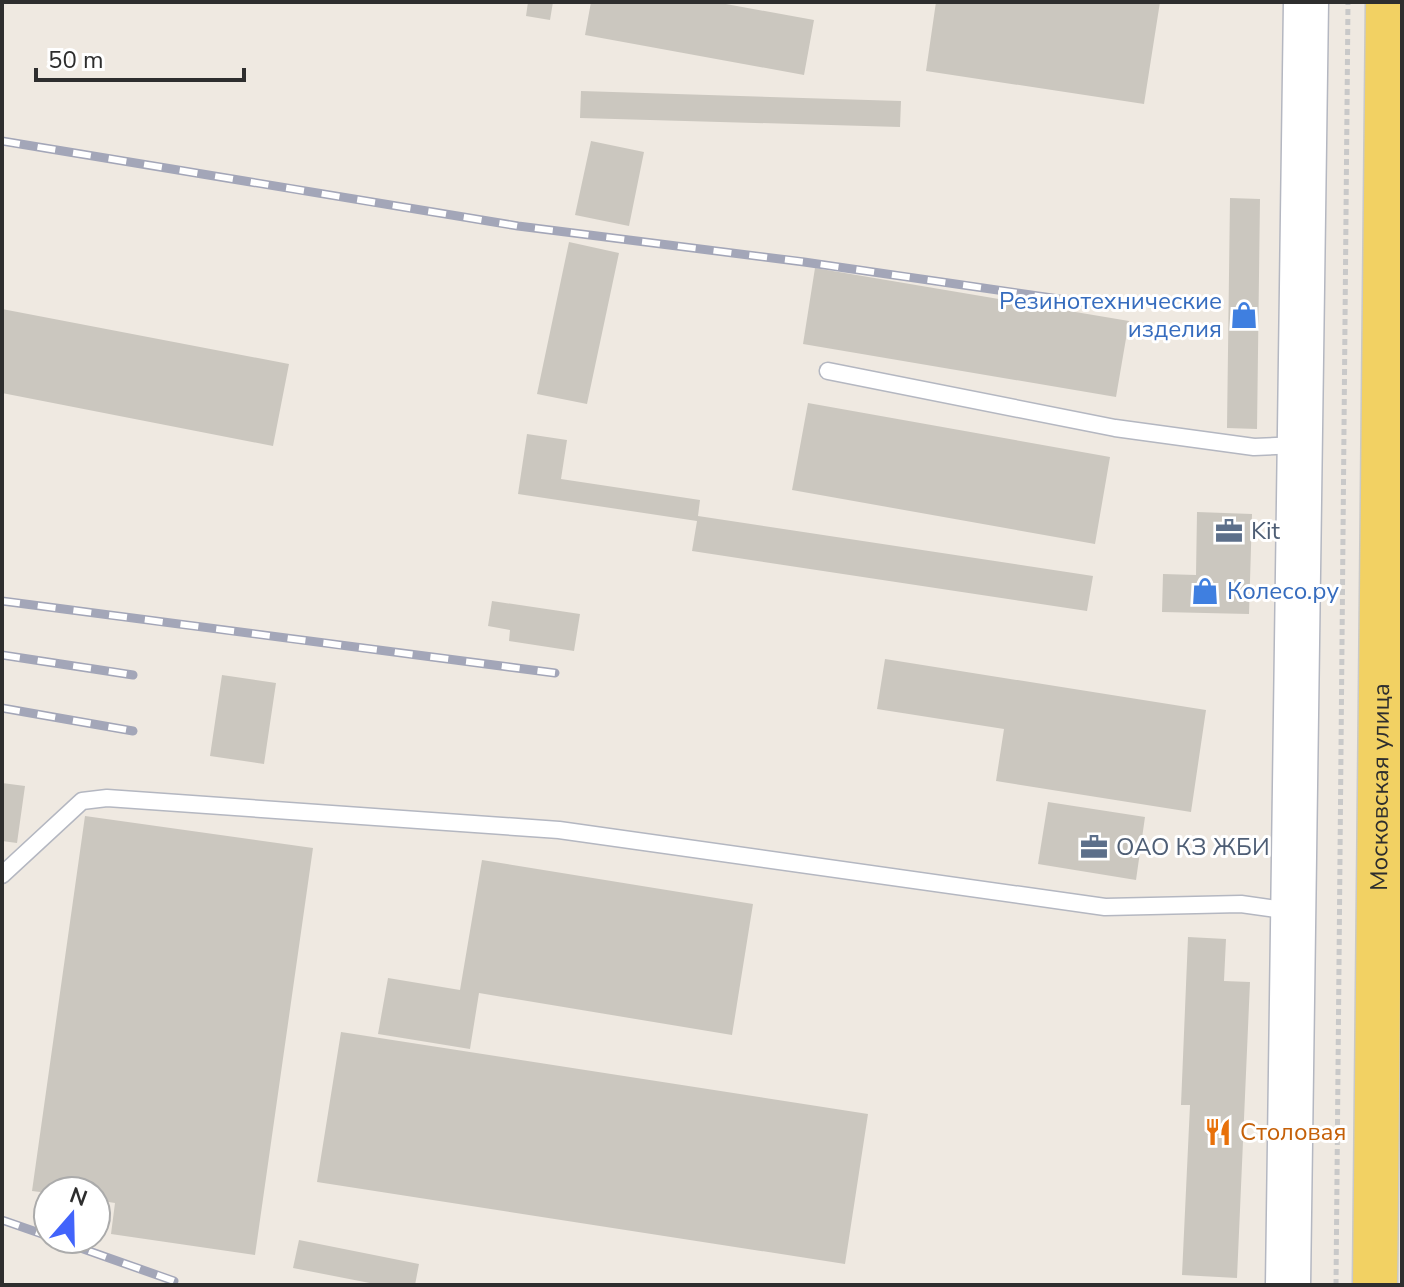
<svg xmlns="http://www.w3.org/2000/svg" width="1404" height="1287" viewBox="0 0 1404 1287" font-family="'Nunito Sans',sans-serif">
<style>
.building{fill:#cbc7bf}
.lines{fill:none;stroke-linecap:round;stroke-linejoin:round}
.lane-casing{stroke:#b4b7c1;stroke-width:19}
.secondary-casing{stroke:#b4b7c1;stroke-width:47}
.primary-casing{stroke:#c9c9c9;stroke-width:47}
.path{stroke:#c9c9c9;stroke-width:5;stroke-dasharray:6 4;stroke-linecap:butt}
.lane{stroke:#fff;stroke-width:16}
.secondary{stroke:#fff;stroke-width:44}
.primary{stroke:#f2d163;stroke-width:44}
.rail-casing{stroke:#a3a6b8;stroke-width:9}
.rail{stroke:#fff;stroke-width:6;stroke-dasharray:18;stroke-linecap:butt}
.labels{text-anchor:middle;stroke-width:6;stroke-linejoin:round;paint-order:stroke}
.shop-label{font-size:24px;fill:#366cbe;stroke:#fff;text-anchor:end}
.service-label{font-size:24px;fill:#4e5e75;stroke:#fff;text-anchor:start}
.street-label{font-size:24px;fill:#2e2e2e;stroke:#fff}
.food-label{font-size:24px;fill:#c56008;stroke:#fff;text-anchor:start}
</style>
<rect width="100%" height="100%" fill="#efe9e1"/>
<path class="building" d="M528 2H553L550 20 526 16Z
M591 2H715L814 20 804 75 585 35Z
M936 2H1160L1144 104 926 71Z
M581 91 901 101 900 127 580 118Z
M591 141 644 152 629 226 575 215Z
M1230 198 1260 199 1257 429 1227 428Z
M569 242 619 253 587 404 537 394Z
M815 268 1129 321 1116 397 803 344Z
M2 309 289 364 273 446 2 393Z
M808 403 1110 457 1095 544 792 490Z
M527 434 567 440 561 479 700 500 698 516 1093 576 1087 611 692 551 697 521 518 494Z
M1197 512 1252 514 1249 614 1162 612 1163 574 1196 575Z
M492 601 580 614 574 651 509 641 510 630 488 626Z
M885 659 1206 710 1191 812 996 781 1004 729 877 709Z
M222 675 276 683 264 764 210 756Z
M2 783 25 786 17 843 2 841Z
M1048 802 1145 817 1136 880 1038 864Z
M85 816 313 848 255 1255 111 1234 115 1203 96 1200V1191L48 1193 32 1191Z
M482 860 753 904 732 1035 479 993 470 1049 378 1034 388 978 460 990Z
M1188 937 1226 939 1224 981 1250 982 1237 1278 1182 1275 1190 1105H1181Z
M341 1032 868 1114 845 1264 317 1182Z
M299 1240 419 1264 415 1285H380L293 1268Z"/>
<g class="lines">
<g class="lane-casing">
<path id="lane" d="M828 371 1115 428 1254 447 1298 445
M2 875 82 801 107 798 559 830 1105 907 1241 904 1290 911"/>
</g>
<g class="secondary-casing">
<path id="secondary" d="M1288 1285 1306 2"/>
</g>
<g class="primary-casing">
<g id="primary">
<path id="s1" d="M1375 1285 1388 2"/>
</g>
</g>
<path class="path" d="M1336 1285 1348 2"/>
<use href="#lane" class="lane"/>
<use href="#secondary" class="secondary"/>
<use href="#primary" class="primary"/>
<g class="rail-casing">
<path id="rail" d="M2 141 518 226 804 262 1108 306
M2 601 555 673
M2 655 133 675
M2 708 133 731
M2 1220 48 1236
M55 1239 174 1281"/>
</g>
<use href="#rail" class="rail"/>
</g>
<defs>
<g id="shop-bare" transform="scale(2.16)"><path d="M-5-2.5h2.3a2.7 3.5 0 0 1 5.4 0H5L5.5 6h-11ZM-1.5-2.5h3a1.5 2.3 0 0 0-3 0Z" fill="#3f7fe0" stroke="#fff" stroke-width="2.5" paint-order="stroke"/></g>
<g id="office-bare" transform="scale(2.16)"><path d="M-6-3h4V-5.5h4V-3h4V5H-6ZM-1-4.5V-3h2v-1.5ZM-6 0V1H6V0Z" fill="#5c6f8a" stroke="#fff" stroke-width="2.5" paint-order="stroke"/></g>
<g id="restaurant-bare" transform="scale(2.16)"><path d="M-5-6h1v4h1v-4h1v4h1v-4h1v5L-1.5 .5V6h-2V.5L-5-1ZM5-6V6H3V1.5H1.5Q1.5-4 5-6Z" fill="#e8710a" stroke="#fff" stroke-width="2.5" paint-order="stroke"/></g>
</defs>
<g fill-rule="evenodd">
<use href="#shop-bare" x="1244" y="315"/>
<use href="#office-bare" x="1229" y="531"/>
<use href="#shop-bare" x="1205" y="591"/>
<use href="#office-bare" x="1094" y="847"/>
<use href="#restaurant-bare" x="1218" y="1132"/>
</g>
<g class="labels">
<g class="shop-label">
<text x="1222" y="309">Резинотехнические<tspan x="1222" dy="28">изделия</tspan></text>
<text x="1227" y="599" text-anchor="start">Колесо.ру</text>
</g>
<g class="service-label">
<text x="1251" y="539">Kit</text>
<text x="1116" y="855">ОАО КЗ ЖБИ</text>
</g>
<g class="street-label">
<text dy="8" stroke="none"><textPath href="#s1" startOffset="498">Московская улица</textPath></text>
</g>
<g class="food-label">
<text x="1240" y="1140">Столовая</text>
</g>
</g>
<rect width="1404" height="1287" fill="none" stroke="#2e2e2e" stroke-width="8"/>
<g transform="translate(72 1215) rotate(20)"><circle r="38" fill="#ffffff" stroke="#ababab" stroke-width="2"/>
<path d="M0-6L14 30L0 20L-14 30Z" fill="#4264fb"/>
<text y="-12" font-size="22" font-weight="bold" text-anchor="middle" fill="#2e2e2e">N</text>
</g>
<path d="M36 68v12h208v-12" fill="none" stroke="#2e2e2e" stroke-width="4"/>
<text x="48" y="68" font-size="24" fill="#2e2e2e" stroke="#ffffff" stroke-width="6" paint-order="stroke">50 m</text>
</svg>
